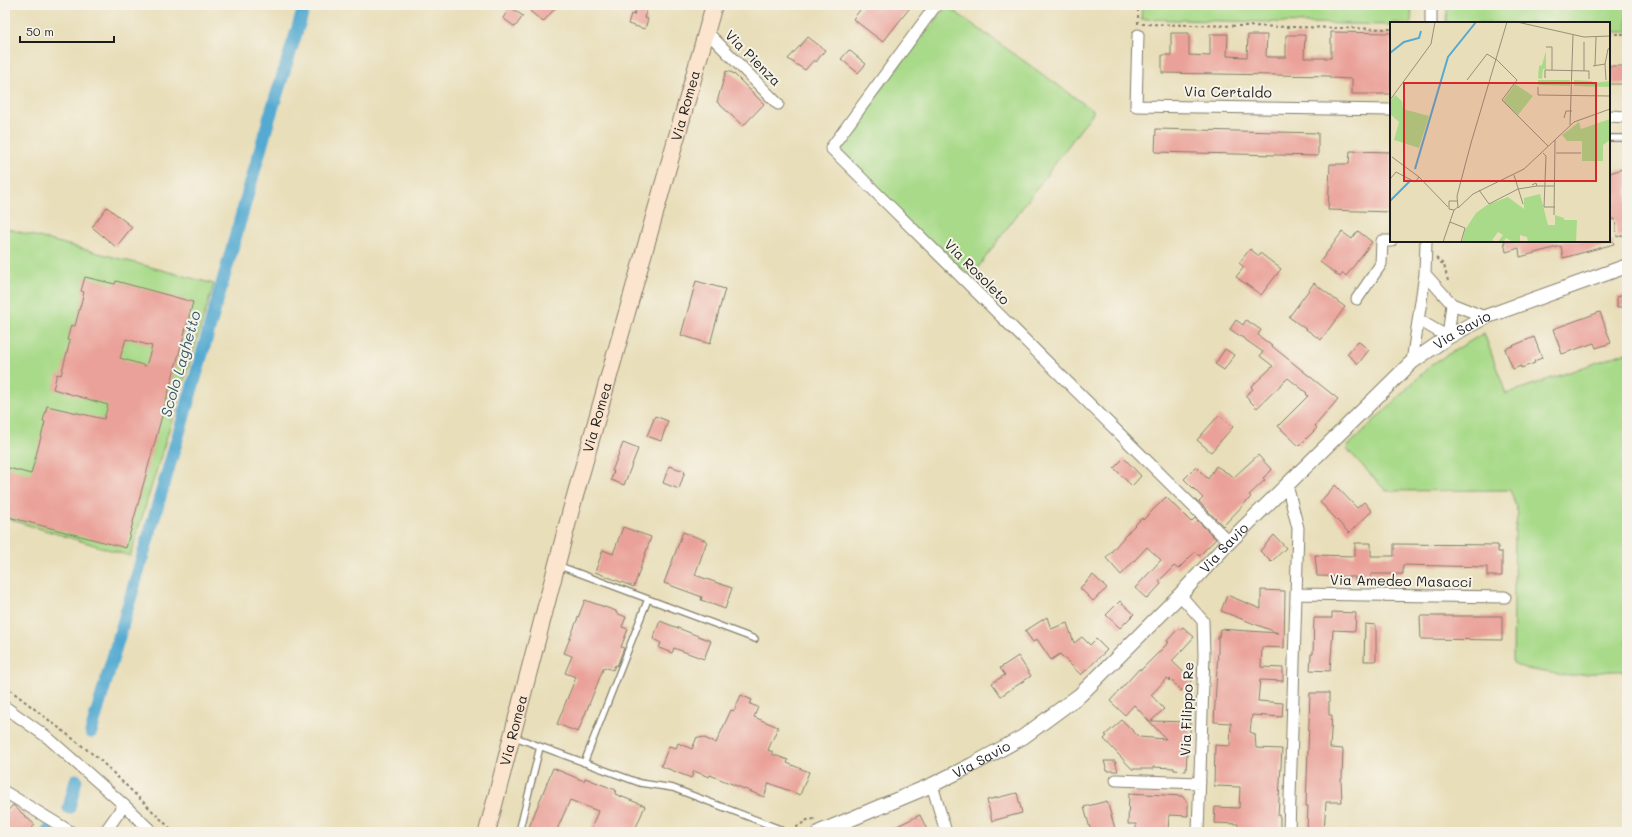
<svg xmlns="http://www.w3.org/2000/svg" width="1632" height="837" viewBox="0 0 1632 837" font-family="Mali,sans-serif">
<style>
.green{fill:#a8da89;stroke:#627b52}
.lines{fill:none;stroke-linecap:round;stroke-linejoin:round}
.canal{stroke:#54aad1;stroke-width:13}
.building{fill:#eaa199;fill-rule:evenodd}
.service-casing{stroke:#827d6a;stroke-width:8}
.minor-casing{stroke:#827d6a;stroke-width:13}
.tertiary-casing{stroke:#827d6a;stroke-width:16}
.secondary-casing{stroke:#827d6a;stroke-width:18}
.path{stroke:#827d6a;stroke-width:2;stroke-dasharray:3 3;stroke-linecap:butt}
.service{stroke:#fff;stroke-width:5.5}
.minor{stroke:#fff;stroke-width:11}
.tertiary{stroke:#fff;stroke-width:14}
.secondary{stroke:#fbe5cf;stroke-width:16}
.labels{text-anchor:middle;stroke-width:4;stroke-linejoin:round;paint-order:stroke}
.street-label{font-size:14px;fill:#1c1c1c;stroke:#f7f3e8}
.water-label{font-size:15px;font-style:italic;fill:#355c6d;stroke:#f7f3e8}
.inset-river{fill:none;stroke:#54aad1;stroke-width:2}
.inset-road{fill:none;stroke:#96907a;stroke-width:1}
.view{fill:#d62828;fill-opacity:0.15;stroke:#d62828;stroke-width:2}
.inset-edge{fill:none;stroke:#1c1c1c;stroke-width:2}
</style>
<rect width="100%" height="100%" fill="#f7f3e8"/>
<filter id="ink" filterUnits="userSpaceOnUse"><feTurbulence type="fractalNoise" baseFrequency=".025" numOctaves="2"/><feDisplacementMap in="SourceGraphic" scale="8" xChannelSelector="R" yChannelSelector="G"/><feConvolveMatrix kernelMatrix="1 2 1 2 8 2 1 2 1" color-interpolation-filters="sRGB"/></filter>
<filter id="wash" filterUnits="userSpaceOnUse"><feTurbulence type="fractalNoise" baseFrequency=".012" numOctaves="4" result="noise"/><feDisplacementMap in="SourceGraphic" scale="16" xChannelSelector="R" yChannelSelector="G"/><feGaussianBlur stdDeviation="0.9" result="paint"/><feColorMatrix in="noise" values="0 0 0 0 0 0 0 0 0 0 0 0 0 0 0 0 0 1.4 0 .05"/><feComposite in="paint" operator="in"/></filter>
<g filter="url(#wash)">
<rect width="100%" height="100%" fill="#e8deb9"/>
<path class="green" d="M1142 5H1412L1411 23H1391V25L1141 19Z
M1447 5H1627V32H1609V23H1446Z
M947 6 1094 111 971 277 923 238 842 153V138Z
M5 228 214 284 130 556 5 518Z
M1484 333 1506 394 1627 352V671H1611L1568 676 1527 669 1513 663 1515 529 1518 513 1510 490 1386 491 1346 448 1432 364Z"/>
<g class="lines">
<path class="canal" d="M91 732 198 368 269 119 305 5
M69 808 76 780
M47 832 48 831"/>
</g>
<g id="blocks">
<path class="building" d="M535 5H558L543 22 530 11Z
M637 5H648L644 18 648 19 645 29 628 24 631 14 634 15Z
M864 5H912L883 42 853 19Z
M510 7 523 16 515 27 503 18Z
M1331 32 1391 33V94H1352V79L1330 78V76L1162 73V55H1171V33H1189V55L1210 56V34H1228L1227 56 1247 57 1248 35H1267L1266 57H1286V35H1305L1304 58H1331Z
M808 37 825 50 816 62 814 60 805 70 788 59Z
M849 50 866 64 858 73 841 59Z
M1609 66H1627V84H1609Z
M726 71 733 73 764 104 743 126 717 102Z
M1156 129 1318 133V156L1155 152Z
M1350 151 1391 152V212L1328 210 1330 164H1349Z
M1627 168V234L1617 237 1615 219 1609 220V193H1611L1609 173Z
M107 207 132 227 116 247 92 227Z
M1358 231 1372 242 1346 276 1343 273 1340 277 1320 262 1342 232 1352 239Z
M1504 241H1613L1614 244 1563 258 1561 246 1520 257 1519 248 1506 252Z
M1250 249 1259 256 1260 253 1281 269 1261 295 1236 277 1244 267 1239 263Z
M85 277 115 284 116 281 193 302 126 548 5 516V467L31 474 45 422 43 421 47 406 104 419 108 405 53 389 57 374 61 375 70 341 67 340 71 325 75 326 84 292 81 291ZM126 339 152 346 146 366 120 358Z
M696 281 725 289 710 344 681 335Z
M1314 283 1345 307 1321 340 1289 317Z
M1627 294V305L1617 308V297Z
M1600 312 1611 343 1596 348 1594 343 1562 354 1553 329Z
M1236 320 1243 325 1246 320 1261 330 1258 335 1338 399 1315 426 1317 428 1299 446 1278 426 1308 396 1306 394 1307 393 1288 378 1257 408 1245 396 1253 389 1251 387 1273 366 1260 356 1263 352 1230 329Z
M1534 337 1542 358 1534 361 1535 363 1521 368V366L1513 369 1505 349Z
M1358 341 1369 350 1358 364 1347 354Z
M1225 349 1234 355 1224 370 1215 364Z
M1219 415 1233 427 1211 452 1197 440Z
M655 416 668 421 661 441 647 436Z
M623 443 638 449 624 485 611 480 614 471H612Z
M1258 455 1272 470 1263 478 1265 480 1249 495 1251 497 1223 526 1199 502 1203 498 1184 479 1196 467 1208 479 1216 466 1234 477Z
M1124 458 1141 476 1132 486 1114 468Z
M669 466 685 471 679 489 663 483Z
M1335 485 1357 508 1364 502 1372 511 1349 533 1320 502Z
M1166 497 1191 522 1195 518 1216 539 1199 556 1195 552 1178 569 1174 566 1159 581 1161 584 1147 599 1135 588 1161 560 1147 547 1121 575 1106 558 1130 530 1142 518 1143 520Z
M623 527 651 537 634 587 595 572 603 550 613 554Z
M683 532 707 541 695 575 732 588 725 609 701 600 702 597 664 583Z
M1274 535 1286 548 1271 562 1260 551Z
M1355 543H1371V556H1394V544L1498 545V552H1502V576H1487V567L1403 565V574H1371V580H1355V577L1317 576 1315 555 1355 556Z
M1093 575 1107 588 1093 601 1080 588Z
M1261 590 1285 591 1284 648 1262 647 1261 667 1283 668V681L1260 680 1258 701 1283 703 1282 717 1252 715 1250 732 1255 734 1256 748 1282 749 1278 816H1280V832H1238V824L1214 823 1215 807 1239 808 1240 787 1214 786 1215 745 1230 746 1231 723 1214 722 1218 651V637H1219L1220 629 1278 633 1221 611 1227 595 1261 609Z
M585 600 616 611V613L626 617 622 627 628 629 621 647 624 648 617 666 615 665 613 670 604 667 578 732 557 724 576 677 565 673 572 656 564 653Z
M1120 601 1134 614 1120 628 1106 615Z
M1332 612 1356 613 1355 631 1333 630 1330 671 1310 670 1311 654H1313L1314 618H1332Z
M1420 616H1502V640L1421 639Z
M1047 617 1051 629 1067 623 1074 643 1082 637 1090 645 1096 639 1107 650 1081 675 1060 654 1051 660 1037 639 1033 642 1025 631Z
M660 621 711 641 704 659 674 648 672 653 659 648 661 643 653 639Z
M1365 624 1376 625V661H1364Z
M1183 627 1194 637 1172 661 1192 680 1181 691 1170 679 1169 681 1167 678 1151 695 1164 709 1151 721 1190 722V735H1188L1186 771 1174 770V768L1153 767V769H1132L1104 739 1107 736 1105 735 1122 720 1139 737 1166 739 1134 705 1125 715 1110 701 1139 669 1141 670 1169 642 1167 641 1178 629 1180 630Z
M1018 656 1031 676 1001 696 992 683 1005 675 1000 668Z
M1310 693H1329V715H1332L1330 748 1343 749 1342 779H1341L1342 802H1326L1324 832H1307L1308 806H1306Z
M741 695 752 700 750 704 758 707 754 717 778 727 768 750 773 752 772 754 788 760 787 763 809 772 800 795 769 783 764 797 710 775 709 777 694 771 691 778 661 766 669 746 676 748 678 743 692 749 697 737 701 738 702 737 716 743 731 710 734 711Z
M1104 761H1115L1118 771H1107Z
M553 768 584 781 585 778 616 790 615 794 645 806 634 832H590L598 811 570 800 556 832H527Z
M1017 793 1022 813 992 821 987 800Z
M1129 793 1182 796 1188 803V816L1169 815 1168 832H1136V824H1128Z
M1107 801 1116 832H1091L1084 807Z
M13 805 35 825 28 832H11L5 826V814Z
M920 815 928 832H885Z"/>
</g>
</g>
<g filter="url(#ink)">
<use href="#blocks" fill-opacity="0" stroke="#827d6a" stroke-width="1"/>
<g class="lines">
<g class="service-casing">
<path id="service" d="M1609 138H1627
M557 565 755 639
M512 736 640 783 673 788 780 829 783 832
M584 763 648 599
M519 832 540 747"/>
</g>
<g class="minor-casing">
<path id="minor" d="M936 5 831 148 1229 542
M1431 23V5
M707 32 778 104
M1138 35 1136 106 1391 110
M1609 116 1627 117
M1425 274 1452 304 1485 317
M1357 299 1381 264 1382 241H1391
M1419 320 1448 337 1452 304
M1412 362 1425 274 1426 241
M1287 485 1298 528 1289 832
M1296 594 1505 597
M1180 595 1203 621 1204 655 1198 832
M5 707 47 737 124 805 152 832
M1116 780 1200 783
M932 785 946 832
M5 792 71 832
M105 832 124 805"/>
</g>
<g class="tertiary-casing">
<g id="tertiary">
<path id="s1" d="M820 832 932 785 972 765 1023 737 1080 695 1180 595 1229 542 1412 362 1448 337 1485 317 1627 266"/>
</g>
</g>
<g class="secondary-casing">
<g id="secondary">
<path id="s2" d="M487 832 571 510 714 5"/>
</g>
</g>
<path class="path" d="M1138 24V5
M1142 24 1391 29
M1609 34H1627
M1436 258 1444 265 1448 281
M5 686 99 759 174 832
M791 831 807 820 815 819"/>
<use href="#service" class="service"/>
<use href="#minor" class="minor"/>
<use href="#tertiary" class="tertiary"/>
<use href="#secondary" class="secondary"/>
</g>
</g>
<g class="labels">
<g class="street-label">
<text transform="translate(753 58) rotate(45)" y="5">Via Pienza</text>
<text transform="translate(1228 92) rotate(1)" y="5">Via Certaldo</text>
<text dy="5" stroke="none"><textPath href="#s2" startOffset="753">Via Romea</textPath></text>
<text transform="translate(977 272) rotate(45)" y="5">Via Rosoleto</text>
<text dy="5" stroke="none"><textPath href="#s1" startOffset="825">Via Savio</textPath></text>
<text dy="5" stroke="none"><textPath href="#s2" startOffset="429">Via Romea</textPath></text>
<text dy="5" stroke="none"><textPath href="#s1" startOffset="501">Via Savio</textPath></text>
<text transform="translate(1401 581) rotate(1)" y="5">Via Amedeo Masacci</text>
<text transform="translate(1187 709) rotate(-88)" y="5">Via Filippo Re</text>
<text dy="5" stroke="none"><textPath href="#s2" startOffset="105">Via Romea</textPath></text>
<text dy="5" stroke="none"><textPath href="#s1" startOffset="177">Via Savio</textPath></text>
</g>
<g class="water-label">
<text transform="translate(181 364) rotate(-74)" y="5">Scolo Laghetto</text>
</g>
</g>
<g transform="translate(1390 22)">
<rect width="220" height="220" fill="#e8deb9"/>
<path d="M156 29V47H153L152 57 148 56 149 44 152 43ZM148 58H180V64L148 63ZM184 58 201 59 204 61 220 59V65L184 64ZM125 62 143 74 128 93 113 79ZM5 73 12 79 13 87 39 94 29 126 4 118 9 100 0 92V80ZM220 97V118L213 123V139H192V119H177L172 113 189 100 191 107ZM150 172 158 203H165V193L174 196V198H187L186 220H138L137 215 130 213V220H123L116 216 113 220H108L113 213 108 210 102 218 105 220H72L75 208 86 191 97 183 118 175 134 187V176Z" fill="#a8da89"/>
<path class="inset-river" d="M0 31 14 20 29 16 31 9M25 147 58 35 86 0M0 179 20 159"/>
<path class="inset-road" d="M127 0 194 15 220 14M156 25H162V48M215 42 216 58M203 44 215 42 218 27 220 26M205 44 206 15M194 49V20M155 56V48L199 49V57M77 58 97 32 107 38 127 58 112 78 158 124M148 65V73L220 74M0 78 41 22 45 0M174 96 176 89H182M180 103 183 13M153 131 156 134 154 185H165M166 131H191M2 135 29 155 58 185M124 153 133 182M0 157 6 150 25 160 29 155M147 164H165M89 168 99 182 128 167 147 164 146 161 142 163M67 179H59V187L64 188 68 185 67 174 81 121 117 0M68 186 83 172 134 147 184 100 220 87M164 193 165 118M60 200 75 206 71 220M53 220 64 188"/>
<path class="view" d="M14 61H206V159H14Z"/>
<rect width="220" height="220" class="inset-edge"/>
</g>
<rect width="1632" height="837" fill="none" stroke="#f7f3e8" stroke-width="20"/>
<path d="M20 36v6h94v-6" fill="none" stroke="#1c1c1c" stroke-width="2"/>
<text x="26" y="36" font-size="12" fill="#1c1c1c" stroke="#f7f3e8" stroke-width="3" paint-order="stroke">50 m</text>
</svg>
